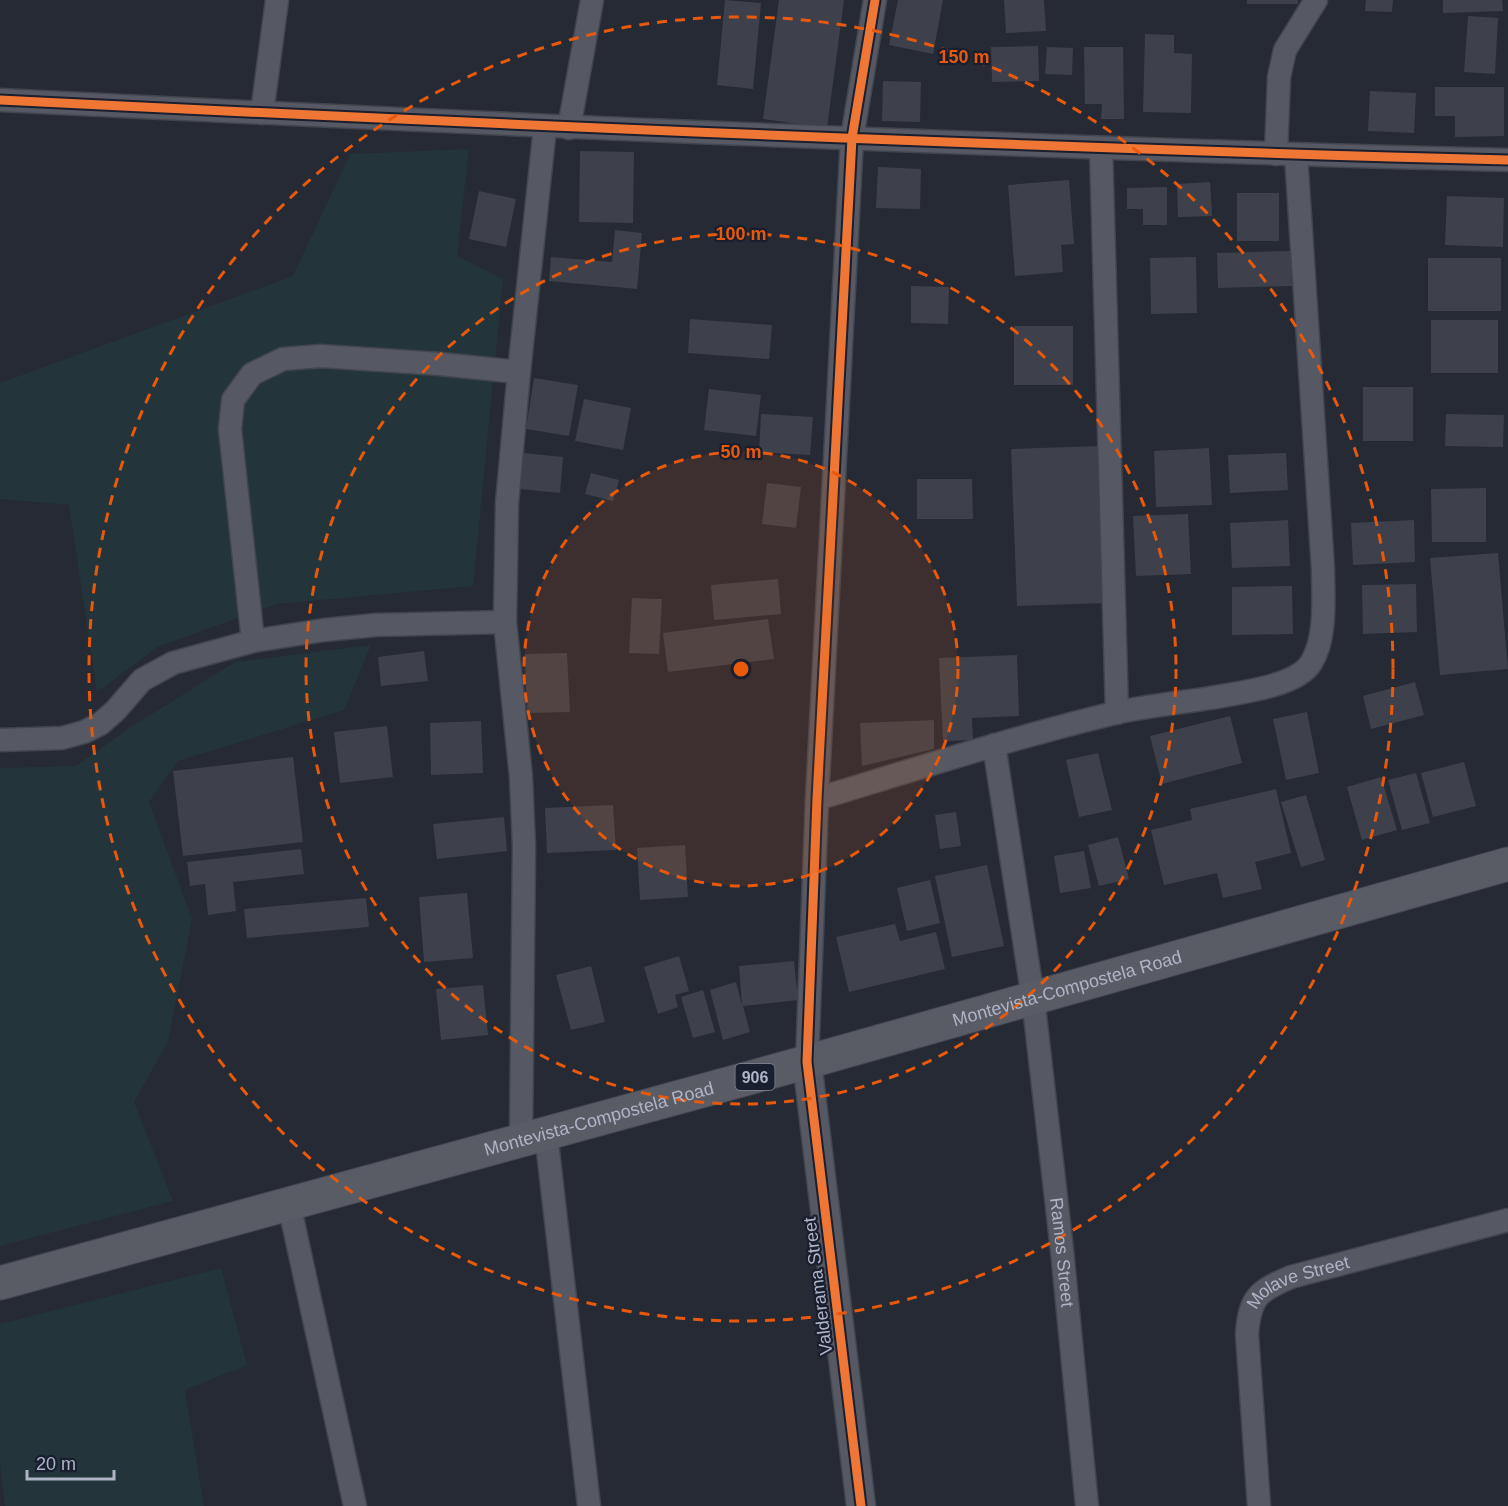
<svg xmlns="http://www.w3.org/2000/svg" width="1508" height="1506" viewBox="0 0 1508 1506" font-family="Helvetica,sans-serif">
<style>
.green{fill:#23343b}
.building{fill:#3e414b}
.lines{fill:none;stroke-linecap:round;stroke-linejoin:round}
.minor-casing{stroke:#42454e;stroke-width:25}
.tertiary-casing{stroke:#42454e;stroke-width:31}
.primary-casing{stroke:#434752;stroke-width:35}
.minor{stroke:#565963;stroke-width:22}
.tertiary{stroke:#565963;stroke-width:28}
.primary{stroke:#595b65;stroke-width:33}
.cycleway-casing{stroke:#191f2f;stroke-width:13}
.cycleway{stroke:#f07635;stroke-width:9}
.ring{fill:none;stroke:#e8590c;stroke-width:3;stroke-dasharray:10 8}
.labels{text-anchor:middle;stroke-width:4.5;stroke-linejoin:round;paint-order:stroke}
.shield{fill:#191f2f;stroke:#828799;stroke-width:1.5}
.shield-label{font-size:16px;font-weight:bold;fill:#afb4c7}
.street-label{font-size:18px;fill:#afb4c7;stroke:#191f2f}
.centre{fill:#e8590c;stroke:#191f2f;stroke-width:3}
.ring-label{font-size:18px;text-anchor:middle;font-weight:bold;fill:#e8590c;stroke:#191f2f;stroke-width:4.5;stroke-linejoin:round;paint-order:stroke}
</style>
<rect width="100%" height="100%" fill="#262a35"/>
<path class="green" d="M469 149 457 256 503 279 473 586 277 604 157 647 97 692 69 505 0 499V383L293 276 350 154Z
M371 645 344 710 178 761 149 802 192 919 168 1042 134 1102 173 1201 0 1246V768L76 766 131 727 235 662Z
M221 1268 247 1365 185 1390 204 1506H5L0 1464V1324Z"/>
<path class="building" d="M725 0 761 3 753 89 717 85Z
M779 0H844L827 128 763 119Z
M898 0H943L933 54 889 45Z
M1004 0H1044L1046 31 1006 33Z
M1247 0H1298V4H1247Z
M1366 0H1393L1392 12 1365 11Z
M1443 0H1502L1503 11 1443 13Z
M1468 16 1498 18 1495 74 1464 72Z
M1145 34 1174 35V53L1192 54 1191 113 1143 112Z
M1038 46 1039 81 992 82 991 47Z
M1047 47 1073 48 1072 75 1045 74Z
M1084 47H1123L1124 119H1101L1102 104H1085Z
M883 81 921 82 920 122 882 121Z
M1435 87H1504V136L1455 137V116H1435Z
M1370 91 1416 93 1414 133 1368 131Z
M580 151 634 152 633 223 579 222Z
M878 167 921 169 920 209 876 208Z
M1069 180 1074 244 1061 245 1063 272 1015 276 1008 185Z
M1210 182 1212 216 1178 217 1177 184Z
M1167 187V225H1143V209H1127V188Z
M479 191 516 199 506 247 469 239Z
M1237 193H1279V241H1237Z
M1447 196 1504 198 1503 247 1445 245Z
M615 230 642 233 637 289 549 281 551 257 612 262Z
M1291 251 1292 286 1218 288 1217 253Z
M1196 257 1197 313 1151 314 1150 258Z
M1428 258H1501V311H1428Z
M911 286 949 287 948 324 911 323Z
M690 319 772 325 769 359 688 353Z
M1431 320H1498V373H1431Z
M1014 326H1073V385H1014Z
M534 378 578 385 569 436 526 429Z
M1363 387H1413V441H1363Z
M709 389 761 395 756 436 704 430Z
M584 399 631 408 623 450 575 441Z
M761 414 813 417 810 455 759 452Z
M1446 414 1504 415 1503 447 1445 446Z
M1101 446 1107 603 1017 606 1011 449Z
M1209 448 1212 505 1156 507 1154 451Z
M523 453 563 457 560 493 520 489Z
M1286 453 1288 490 1230 493 1228 455Z
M591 473 619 480 613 501 585 494Z
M917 479H972L973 519H917Z
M767 483 801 487 796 528 762 524Z
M1486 488V542H1432L1431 489Z
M1188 514 1191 574 1136 576 1133 516Z
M1288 520 1290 566 1232 568 1230 523Z
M1414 520 1415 562 1353 565 1351 523Z
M1498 553 1508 669 1440 675 1430 558Z
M778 579 781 614 714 620 711 585Z
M1416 584 1417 632 1363 634 1362 585Z
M1292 586 1293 634 1232 635V587Z
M632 598 662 599 659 654 629 653Z
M768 619 774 659 668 672 663 633Z
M424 651 428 681 381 686 378 657Z
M567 653 570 712 527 713 525 654Z
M1017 655 1019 716 972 718 973 740 943 741 939 658Z
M1415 682 1424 715 1371 729 1363 696Z
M1307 712 1319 773 1286 780 1273 719Z
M1230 716 1242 763 1162 784 1150 736Z
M934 720V749L862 766 860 723Z
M481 721 483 773 431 775 430 723Z
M387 726 393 777 340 783 334 732Z
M1098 753 1112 810 1079 817 1066 760Z
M293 757 303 842 183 856 173 771Z
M1464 762 1476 806 1433 817 1421 773Z
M1416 773 1430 823 1402 830 1388 780Z
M1381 777 1397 830 1362 840 1347 787Z
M1276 789 1291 853 1255 862 1262 889 1223 898 1217 873 1164 885 1151 830 1192 820 1190 809Z
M1306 795 1325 860 1301 867 1281 802Z
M613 805 616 850 547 853 545 808Z
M956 812 961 846 940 849 935 815Z
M504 817 507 851 437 859 433 824Z
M1118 837 1129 879 1099 886 1088 845Z
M685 845 688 897 640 900 637 848Z
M301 849 304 874 233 882 236 911 208 915 205 884 190 886 187 862Z
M1084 851 1091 888 1060 893 1054 856Z
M987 865 1004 946 952 957 935 876Z
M930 880 940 923 907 931 897 888Z
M467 893 473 958 424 962 419 897Z
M366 898 369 927 247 938 244 909Z
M895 924 900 941 936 932 945 969 849 992 836 937Z
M679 956 689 991 675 995 678 1007 658 1014 644 967Z
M794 961 798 1000 743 1006 750 1032 723 1040 710 990 736 982 742 1006 739 966Z
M591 966 605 1022 571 1030 556 975Z
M483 985 488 1035 441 1040 436 989Z
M703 990 715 1032 693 1038 681 997Z"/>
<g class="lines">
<g class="minor-casing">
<g id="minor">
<path d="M0 100C502 125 1005 147 1508 160"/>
<path d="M262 113 277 0"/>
<path d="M569 128 592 0"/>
<path d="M1101 148 1117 713"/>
<path d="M1276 154 1279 77 1285 50 1316 0"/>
<path d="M253 641 230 429 233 400 252 374 283 359 321 356 440 364 519 372"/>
<path d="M0 740 62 738 84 732 100 724 115 711 142 680 173 663 253 641 324 630 376 625 505 622"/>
<path id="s1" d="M994 745 1033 998 1062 1250 1087 1506"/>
<path d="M817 799C916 769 1015 737 1115 713 1146 706 1178 703 1210 698 1236 693 1296 687 1311 663 1327 638 1323 597 1323 569L1296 155"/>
<path d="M807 1062 817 799 852 138 875 0"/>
<path d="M546 1134 589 1506"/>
<path d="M521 1140 524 846 521 777 505 622 507 503 519 372 545 127"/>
<path d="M289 1204 355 1506"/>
<path id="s2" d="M1259 1506 1247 1334C1250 1297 1258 1291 1291 1277L1508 1220"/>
</g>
</g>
<g class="tertiary-casing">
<path id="tertiary" d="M807 1062 861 1506"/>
</g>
<g class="primary-casing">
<g id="primary">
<path id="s3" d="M0 1283 807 1062 1508 864"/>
</g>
</g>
<use href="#minor" class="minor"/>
<use href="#tertiary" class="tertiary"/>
<use href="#primary" class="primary"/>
<g class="cycleway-casing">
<path id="cycleway" d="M0 100C502 125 1005 147 1508 160
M861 1506 807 1062 817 799 852 138 875 0"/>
</g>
<use href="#cycleway" class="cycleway"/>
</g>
<circle cx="741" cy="669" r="217" fill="#e8590c" fill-opacity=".12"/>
<g class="ring">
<circle cx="741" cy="669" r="217"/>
<circle cx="741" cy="669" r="435"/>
<circle cx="741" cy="669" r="652"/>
</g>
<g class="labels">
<rect class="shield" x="735.5" y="1064" width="39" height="26" rx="4.5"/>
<g class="shield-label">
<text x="755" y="1083">906</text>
</g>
<g class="street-label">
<text dy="6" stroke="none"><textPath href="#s3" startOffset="1107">Montevista-Compostela Road</textPath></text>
<text dy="6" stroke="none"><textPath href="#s3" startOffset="621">Montevista-Compostela Road</textPath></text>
<text dy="6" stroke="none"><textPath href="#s1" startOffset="512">Ramos Street</textPath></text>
<text transform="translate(818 1286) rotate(-97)" y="6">Valderama Street</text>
<text dy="6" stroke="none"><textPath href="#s2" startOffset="255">Molave Street</textPath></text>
</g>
</g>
<circle cx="741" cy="669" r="9" class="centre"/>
<g class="ring-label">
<text x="964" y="63">150 m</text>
<text x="741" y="240">100 m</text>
<text x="741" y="458">50 m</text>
</g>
<path d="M27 1470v9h87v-9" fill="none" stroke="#afb4c7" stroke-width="3"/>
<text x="36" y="1470" font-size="18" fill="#afb4c7" stroke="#191f2f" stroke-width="4.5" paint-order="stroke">20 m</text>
</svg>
